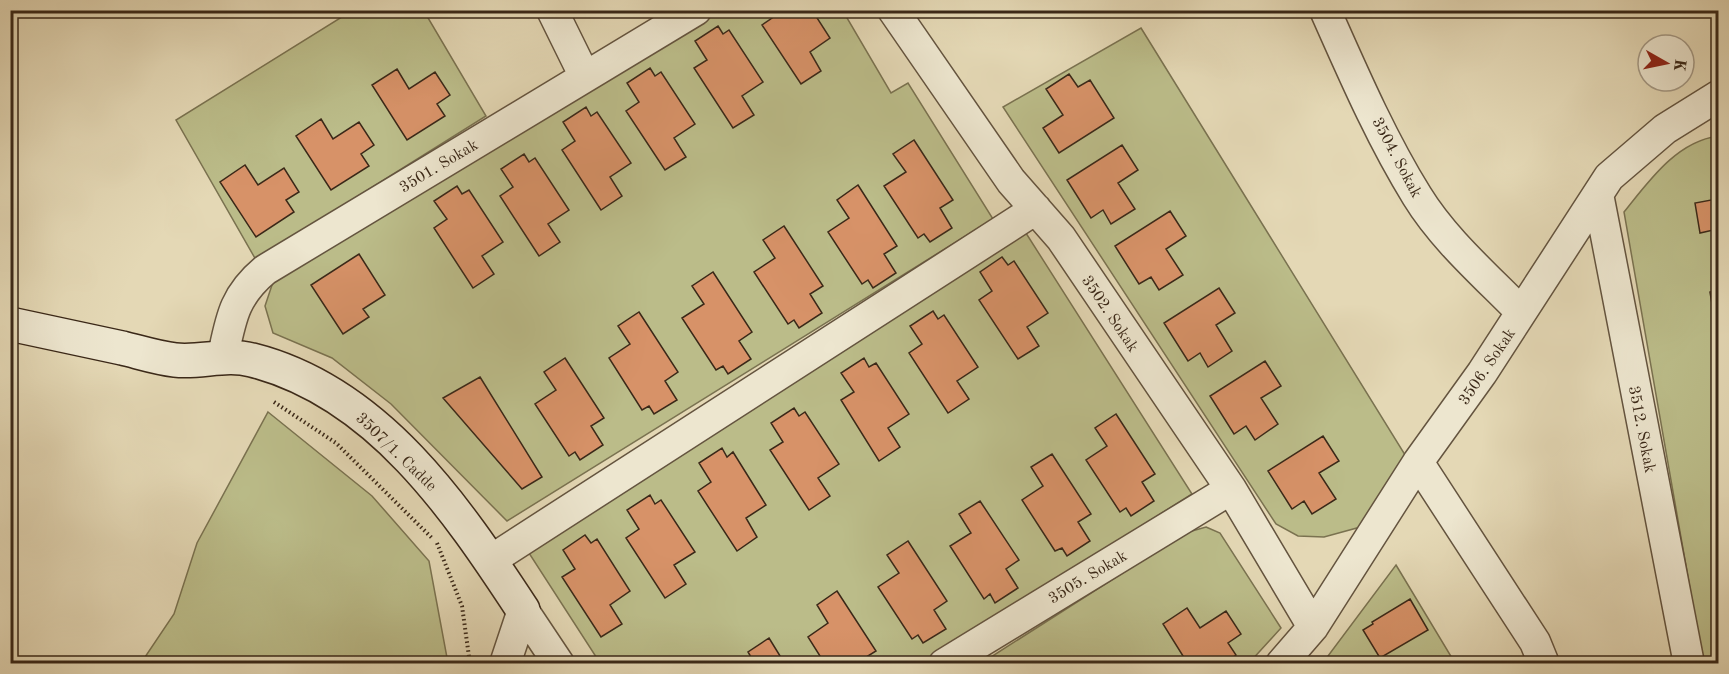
<svg xmlns="http://www.w3.org/2000/svg" width="1729" height="674" viewBox="0 0 1729 674" font-family="'Old Standard TT',serif">
<style>
.green{fill:#bbbc89;stroke:#7a7250;stroke-width:1.5}
.building{fill:#d79268;stroke:#3a2818;stroke-width:1.5}
.lines{fill:none;stroke-linecap:round;stroke-linejoin:round}
.street-casing{stroke:#64543f;stroke-width:33}
.secondary-casing{stroke:#3a2818;stroke-width:36}
.path{stroke:#3a2818;stroke-width:4;stroke-dasharray:1.5 3;stroke-linecap:butt}
.street{stroke:#ede6cf;stroke-width:30}
.secondary{stroke:#ede6cf;stroke-width:33}
.labels{text-anchor:middle;stroke-width:5;stroke-linejoin:round;paint-order:stroke}
.street-label{font-size:16px;fill:#3a2818;stroke:#ede6cf}
</style>
<rect width="100%" height="100%" fill="#e4d8b5"/>
<filter id="stains"><feTurbulence type="fractalNoise" baseFrequency=".00333" numOctaves="4"/><feColorMatrix values="0 0 0 0 .2 0 0 0 0 .09 0 0 0 0 .02 0 0 0 .5 -.17"/></filter>
<radialGradient id="worn" r=".72"><stop offset=".6" stop-color="#630" stop-opacity="0"/><stop offset="1" stop-color="#630" stop-opacity=".3"/></radialGradient>
<path class="green" d="M353 10 424 11 486 116 256 260 176 120Z
M720 11H843L891 93 908 83 993 219 507 521 391 404 332 358 273 333 265 306 274 279Z
M1141 28 1407 458 1364 526 1324 537 1298 536 1276 524 1003 107Z
M1718 136V663H1703L1624 212C1649 181 1676 142 1718 136Z
M1024 230 1192 494 924 663H600L527 550Z
M268 412 372 496 429 561 448 663H141L174 614 197 543Z
M1206 527 1220 533 1281 628 1249 663 980 664 1185 533Z
M1396 565 1455 663 1322 664Z"/>
<path class="building" d="M772 10H812L830 38 810 52 821 71 801 84 762 25 775 16Z
M718 26 723 34 729 30 763 82 742 96 754 115 733 128 694 68 707 60 695 41Z
M650 68 655 76 661 72 695 124 674 138 686 157 665 170 626 111 639 102 627 83Z
M397 69 409 89 435 72 450 95 437 104 445 116 407 140 372 85Z
M1069 74 1078 87 1090 80 1114 118 1059 153 1043 128 1063 115 1046 89Z
M586 107 591 116 597 112 631 163 610 177 622 196 601 210 562 150 575 141 563 122Z
M321 119 333 139 359 122 374 145 361 154 369 166 331 190 296 136Z
M914 140 953 200 940 208 952 228 930 242 924 234 918 238 884 186 906 172 893 154Z
M1122 145 1138 170 1118 183 1135 209 1111 224 1103 210 1091 218 1067 180Z
M524 154 529 162 535 158 569 210 548 224 560 242 539 256 500 196 513 187 501 169Z
M245 165 258 185 284 168 299 192 286 200 294 212 256 237 220 182Z
M1718 167V229L1700 233 1695 203 1717 199 1712 169Z
M858 185 897 246 884 254 896 273 873 288 868 280 862 284 828 232 849 218 837 200Z
M457 186 462 194 469 190 503 242 482 256 494 274 473 288 434 228 447 219 434 201Z
M1170 211 1186 236 1166 249 1183 275 1159 290 1151 277 1139 284 1115 246Z
M784 226 823 286 810 294 822 313 799 328 794 320 788 324 754 272 775 258 763 240Z
M359 254 385 295 363 309 369 317 343 334 311 285Z
M1002 257 1008 265 1014 261 1048 313 1027 327 1039 346 1018 359 979 300 992 291 980 272Z
M713 272 752 332 739 341 751 359 728 374 723 366 716 370 682 318 704 304 692 286Z
M1219 288 1235 313 1216 325 1232 351 1208 367 1200 353 1188 361 1164 323Z
M1718 290V321L1715 322 1710 292Z
M933 311 938 319 944 315 978 367 957 381 969 399 948 413 909 353 922 344 910 326Z
M639 312 678 372 665 381 677 400 654 414 649 406 642 410 609 358 630 344 618 326Z
M565 358 604 418 591 426 603 445 580 460 575 452 569 456 535 404 556 390 544 372Z
M864 358 869 367 876 363 909 414 888 428 900 447 879 461 841 400 854 392 841 373Z
M1265 361 1281 386 1261 398 1278 424 1255 440 1246 426 1234 434 1210 396Z
M480 377 542 477 522 489 443 398Z
M794 408 799 416 805 412 839 464 818 478 830 496 809 510 770 450 783 442 771 423Z
M1116 414 1155 474 1142 482 1154 501 1131 516 1126 508 1120 512 1086 460 1107 446 1095 428Z
M1323 436 1339 461 1319 473 1336 499 1312 514 1304 501 1292 509 1268 471Z
M722 448 727 457 733 452 766 505 746 518 757 537 737 551 698 491 711 482 699 463Z
M1052 454 1091 514 1078 522 1090 541 1067 556 1062 548 1055 551 1022 500 1043 486 1031 467Z
M650 495 655 504 661 500 695 552 674 565 686 584 665 598 626 538 639 529 627 510Z
M980 501 1019 560 1006 569 1018 588 995 603 990 594 984 599 950 546 971 533 959 514Z
M585 535 591 543 597 539 630 591 610 605 622 624 601 637 562 577 575 569 563 550Z
M908 541 947 601 934 610 946 629 923 643 918 635 912 639 878 587 899 573 887 555Z
M837 591 876 651 863 659 866 664H825L808 637 828 623 817 605Z
M1410 599 1428 630 1380 658 1363 630 1373 624 1372 622Z
M1187 608 1200 628 1226 611 1241 634 1228 643 1236 655 1223 664H1188L1163 624Z
M769 638 785 664H755L748 652Z"/>
<g class="lines">
<g class="street-casing">
<path id="street" d="M552 10 585 77
M893 10 1011 181 1061 238 1231 489 1313 627
M1325 10C1353 73 1381 138 1417 196 1444 240 1486 276 1521 312
M1598 194 1689 664
M223 356C231 318 234 296 265 270L696 10
M1418 462 1535 642 1544 664
M491 560 1036 209
M523 610 559 664
M505 664 523 610
M944 664 1231 489
M1281 664 1313 627 1418 462 1482 373 1609 177 1665 129 1718 96"/>
</g>
<g class="secondary-casing">
<path id="secondary" d="M10 324C48 332 85 340 122 348 139 352 157 358 175 360 201 363 226 353 252 360 378 392 456 508 523 610"/>
</g>
<path class="path" d="M274 402 336 443 432 538
M437 543 462 606 470 664"/>
<use href="#street" class="street"/>
<use href="#secondary" class="secondary"/>
</g>
<g class="labels">
<g class="street-label">
<text transform="translate(1398 157) rotate(62)" y="6">3504. Sokak</text>
<text transform="translate(438 165) rotate(-31)" y="6">3501. Sokak</text>
<text transform="translate(1111 313) rotate(56)" y="6">3502. Sokak</text>
<text transform="translate(1486 366) rotate(-56)" y="6">3506. Sokak</text>
<text transform="translate(1643 429) rotate(79)" y="6">3512. Sokak</text>
<text transform="translate(397 451) rotate(44)" y="6">3507/1. Cadde</text>
<text transform="translate(1087 576) rotate(-31)" y="6">3505. Sokak</text>
</g>
</g>
<rect width="1729" height="674" fill="none" stroke="#e4d8b5" stroke-width="36"/>
<rect x="12" y="12" width="1705" height="650" fill="none" stroke="#3a2818" stroke-width="3"/>
<rect x="18" y="18" width="1693" height="638" fill="none" stroke="#3a2818" stroke-width="1.5"/>
<g transform="translate(1666 63) rotate(99)"><circle r="28" fill="#ede6cf" stroke="#a59a86" stroke-width="1.5"/>
<path d="M0-4.5L10 22L0 15L-10 22Z" fill="#8f2418"/>
<text y="-9" font-size="16" font-weight="bold" text-anchor="middle" fill="#3a2818">K</text>
</g>
<rect width="100%" height="100%" filter="url(#stains)"/>
<rect width="100%" height="100%" fill="url(#worn)"/>
</svg>
